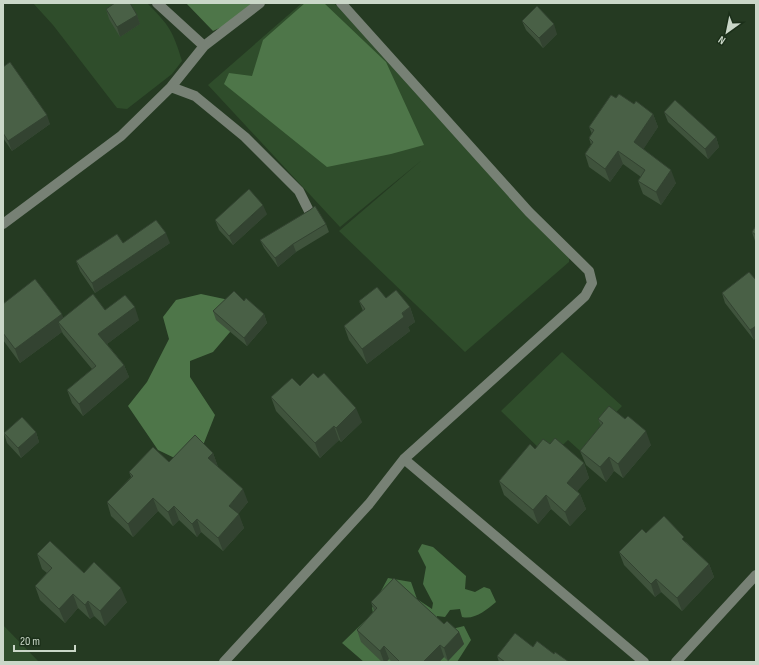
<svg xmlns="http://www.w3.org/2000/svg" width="759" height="665" viewBox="0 0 759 665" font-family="'Sofia Sans Condensed',sans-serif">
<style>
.green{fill:#2f4d2b}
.forest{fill:#4e7649}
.water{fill:#487044}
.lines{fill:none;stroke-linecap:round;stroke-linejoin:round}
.minor{stroke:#778175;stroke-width:10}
.wall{fill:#3f533c}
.shaded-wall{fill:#334331}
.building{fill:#496046;stroke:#334331}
</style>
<rect width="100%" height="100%" fill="#253a22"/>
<path class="green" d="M33 3H147C169 25 173 31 182 61L172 74 127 109 117 108 53 25Z
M302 3H334L569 252V262L465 352 339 231 422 160 340 227 208 85Z
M562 352 622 406 604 425 587 457 568 440 549 458 501 411Z
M3 625 39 662H3Z"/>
<path class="forest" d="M186 3H255L241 18 213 31Z
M305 3H324L386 62 424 145 391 154 327 167 224 84 229 73 252 76 263 40Z
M201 294 229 300 236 325 213 352 190 361V377L215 415 202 448 185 463 158 450 128 406 147 382 169 339 163 317 176 300Z"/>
<path class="water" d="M422 544 433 547 466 576 465 589 475 592 484 587 490 589 496 602C486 610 475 620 462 617L460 609 450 610 445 617 437 616V624L452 629 464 626 471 640 457 662H364L342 643 373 613 372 608 388 578 411 582 417 599 432 609 433 603 423 584 426 567 418 551Z"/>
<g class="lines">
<path class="minor" d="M157 3 204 46
M171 87 195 96 245 137 299 191 310 213
M3 224 121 136 171 87 204 46 260 3
M404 459 644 662
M224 662 369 504 404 459 573 307 585 296 592 283 589 271 529 212 341 3
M676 662 756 575"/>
</g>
<path class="wall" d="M106 9 137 15 140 24 120 37 109 19Z
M522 21 557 34 543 48 526 30Z
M3 67 50 124 12 151 3 138Z
M616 98 634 104 653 114 658 127 643 149 676 183 661 205 643 194 638 181 641 177 623 164 610 182 589 167 585 154 591 145 589 138 592 134 589 127Z
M664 112 716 137 719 147 708 159 668 122Z
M267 214 233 245 219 230 215 220Z
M326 224 329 232 296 252 278 267 264 248 260 240Z
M756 226V244L752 232Z
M170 243 95 293 80 271 76 261Z
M756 280 754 340 725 303 722 293Z
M386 298 410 307 415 322 408 327 410 331 367 364 349 340 344 326 363 311 359 301Z
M244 301 264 314 267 323 247 346 216 320 213 311Z
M3 304 63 318 105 310 139 320 107 344 124 365 129 377 83 416 72 403 67 390 92 369 63 334 62 332 20 363 3 340Z
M300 386 362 422 341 442 339 440 320 458 276 411 271 397Z
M598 419 651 445 623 478 614 471 606 482 586 465 580 451 601 426Z
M36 432 39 442 21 458 7 443 4 433Z
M550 444 584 463 589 478 577 491 580 494 586 509 570 526 551 509 538 524 504 495 499 481 535 449Z
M213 453 218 467 248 502 238 514 244 528 223 551 201 532 197 537 179 520 173 526 158 511 133 537 111 516 107 502 131 477 129 472 169 462Z
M646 533 686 542 709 564 714 577 682 611 661 592 655 597 624 565 619 552Z
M37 554 84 573 127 602 105 626 94 616 90 619 78 608 65 623 40 600 35 586 47 573 42 569Z
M371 602 444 624 459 632 464 644 448 661 444 657 439 662H392L389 659 386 662H382L361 642 357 630 374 611Z
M533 647 554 654 569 662H499L497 656Z"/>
<path class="shaded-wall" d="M137 15 140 24 120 37 117 27Z
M554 24 557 34 543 48 539 38Z
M653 114 658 127 639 156 634 142Z
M47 115 50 124 12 151 8 141Z
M716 137 719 147 708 159 705 149Z
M618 151 623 164 610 182 605 169Z
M671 170 676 183 661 205 656 192Z
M263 205 267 214 233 245 229 236Z
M166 233 170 243 95 293 92 283Z
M293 244 296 252 278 267 275 258Z
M135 307 139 320 103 347 98 334Z
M410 307 415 322 408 327 410 331 367 364 362 349Z
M62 314 67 328 58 322 62 332 20 363 15 349Z
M264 314 267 323 247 346 244 338Z
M756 326V338L754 340 750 330Z
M124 365 129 377 83 416 79 404Z
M356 408 362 422 341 442 336 428Z
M334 426 339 440 320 458 315 443Z
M646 431 651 445 623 478 618 464Z
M36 432 39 442 21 458 18 448Z
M213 453 218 467 208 458Z
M609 457 614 471 606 482 600 467Z
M584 463 589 478 572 497 567 483Z
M243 489 248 502 234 519 229 506Z
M580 494 586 509 570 526 565 512Z
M546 495 551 509 538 524 533 510Z
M153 498 158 511 133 537 128 524Z
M174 506 179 520 173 526 168 512Z
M239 514 244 528 223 551 218 538Z
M197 519 201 532 197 537 192 524Z
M709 564 714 577 682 611 677 598Z
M656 579 661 592 655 597 651 584Z
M121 588 127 602 105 626 100 611Z
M73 594 78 608 65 623 59 609Z
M88 601 94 616 90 619 85 605Z
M459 632 464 644 448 661 444 648Z
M440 645 444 657 439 662H423Z
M384 646 389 659 386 662H384L380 651Z"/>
<path class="building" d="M115 3H130L137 15 117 27 106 9Z
M537 6 554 24 539 38 522 21Z
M10 62 47 115 8 141 3 133V67Z
M619 94 634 104 636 101 653 114 634 142 671 170 656 192 638 181 645 170 618 151 605 169 585 154 593 142 589 138 594 130 589 127 611 95 616 98Z
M675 100 716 137 705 149 664 112Z
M249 189 263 205 229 236 215 220Z
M315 206 326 224 293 244 275 258 260 240 310 210Z
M156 220 166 233 92 283 76 261 117 234 123 243Z
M756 226V235L752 232Z
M749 272 756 280V326L750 330 722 293Z
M35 279 62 314 15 349 3 333V304Z
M377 287 386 298 396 290 410 307 402 313 404 317 362 349 344 326 365 309 359 301Z
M234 291 244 301 246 298 264 314 244 338 213 311Z
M93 294 105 310 125 295 135 307 98 334 124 365 79 404 67 390 96 366 58 322Z
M313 373 318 378 324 373 356 408 336 428 334 426 315 443 271 397 292 378 300 386Z
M609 406 625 419 628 416 646 431 618 464 609 457 600 467 580 451 603 423 598 419Z
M22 417 36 432 18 448 4 433Z
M195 435 213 453 208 458 243 489 229 506 239 514 218 538 197 519 192 524 174 506 168 512 153 498 128 524 107 502 133 476 129 472 153 447 169 462Z
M555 438 584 463 567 483 580 494 565 512 546 495 533 510 499 481 530 444 535 449 543 439 550 444Z
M664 516 684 537 682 539 709 564 677 598 656 579 651 584 619 552 642 529 646 533Z
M50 541 84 573 94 562 121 588 100 611 88 601 85 605 73 594 59 609 35 586 52 568 37 554Z
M394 578 444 624 447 621 459 632 444 648 440 645 423 662H400L384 646 380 651 357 630 377 608 371 602Z
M515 633 533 647 537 641 554 654 555 652 569 662H505L497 656Z"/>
<rect width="759" height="665" fill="none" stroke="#cad7c8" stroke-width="8"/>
<g transform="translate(727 32) rotate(213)" stroke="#1b2f19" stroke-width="3" paint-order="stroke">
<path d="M0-3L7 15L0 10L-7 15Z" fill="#cad7c8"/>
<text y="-6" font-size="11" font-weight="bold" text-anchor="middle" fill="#cad7c8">N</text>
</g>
<path d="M14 645v6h61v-6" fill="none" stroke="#cad7c8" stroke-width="2"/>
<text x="20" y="645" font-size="12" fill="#cad7c8" stroke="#1b2f19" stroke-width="3" paint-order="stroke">20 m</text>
</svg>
